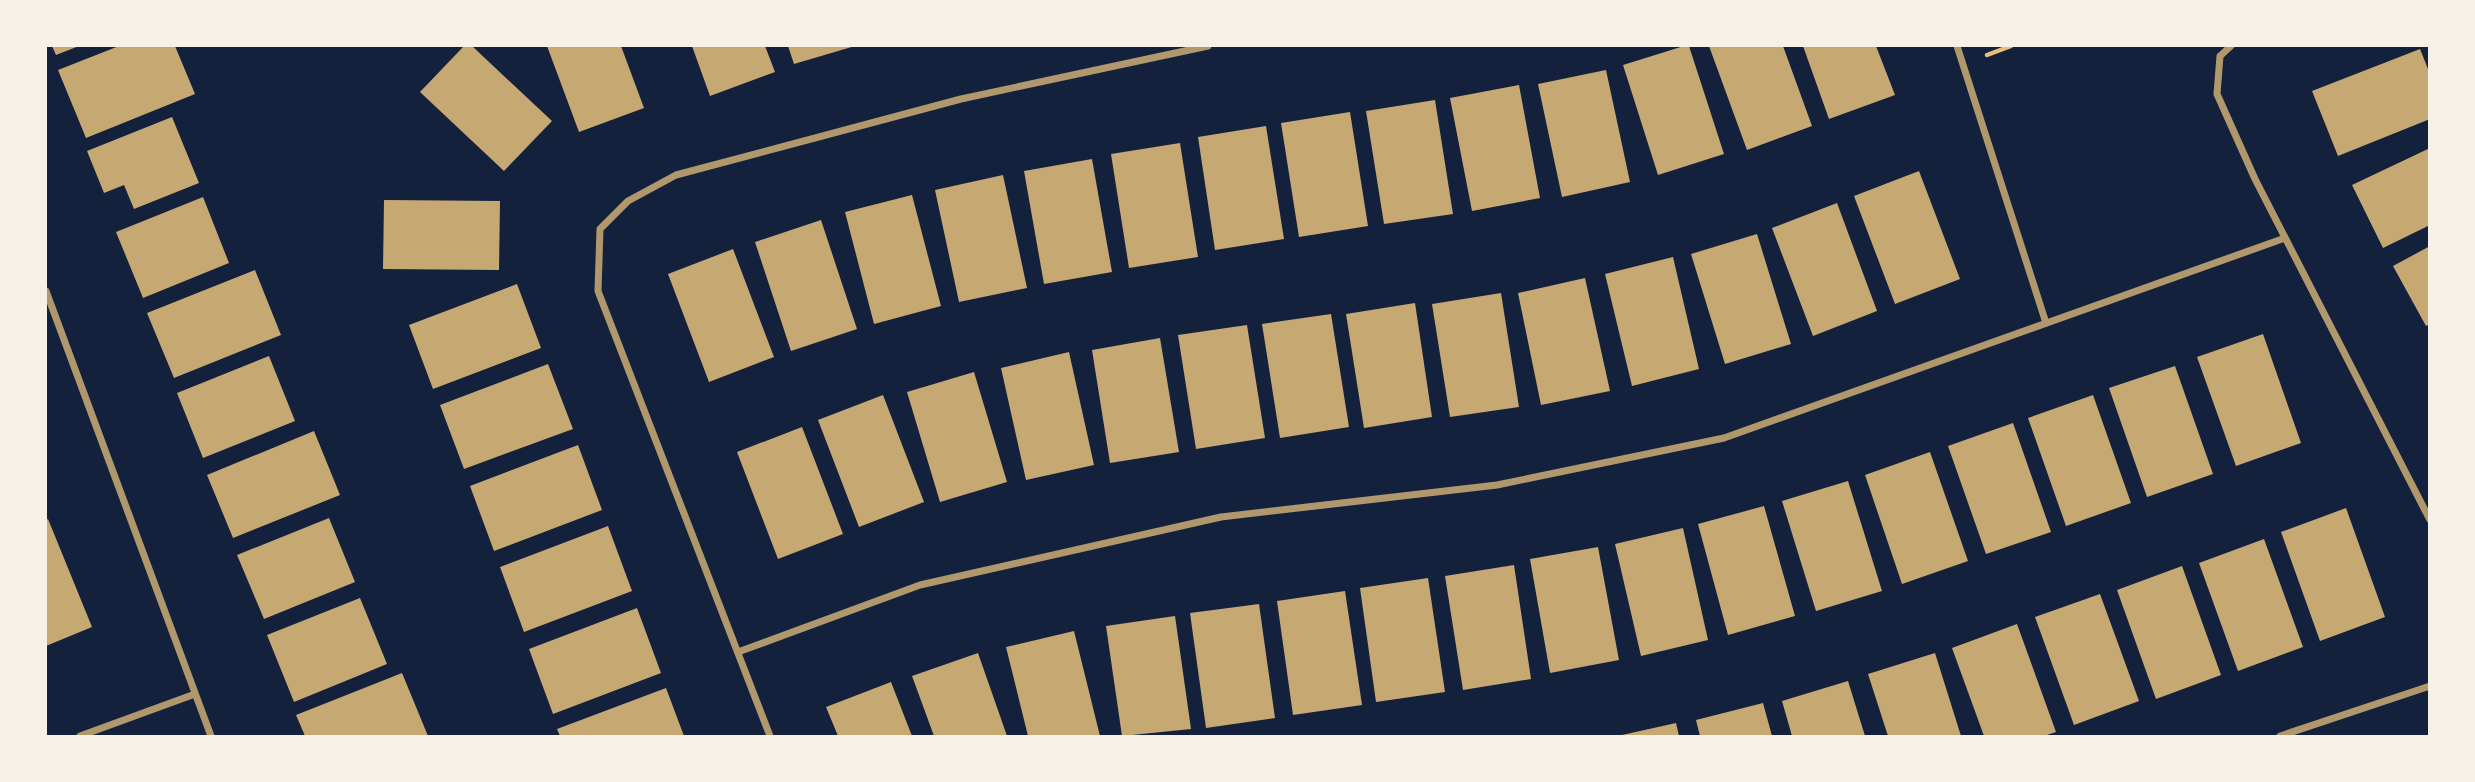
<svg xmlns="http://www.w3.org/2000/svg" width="2475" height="782" viewBox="0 0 2475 782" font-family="'Nunito Sans',sans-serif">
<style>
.building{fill:#c6a872}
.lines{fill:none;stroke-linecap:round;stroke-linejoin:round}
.path{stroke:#e5c07b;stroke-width:4.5}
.minor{stroke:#b1986c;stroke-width:7}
</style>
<rect width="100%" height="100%" fill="#14213d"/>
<path class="building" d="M52 46H79L56 55Z
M119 46H175L195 94 86 138 58 70Z
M464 46H472L552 121 504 171 420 92Z
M547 46H621L644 108 579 132Z
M692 46H765L775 72 710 96Z
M788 46H855L794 64Z
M1684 46H1689L1724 154 1658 175 1623 65Z
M1709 46H1783L1812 126 1747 150Z
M1803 46H1876L1895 95 1829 119Z
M2420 49 2430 74V119L2338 156 2312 91Z
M1606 70 1630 182 1562 197 1538 84Z
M1519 85 1540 198 1472 211 1450 98Z
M1435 100 1453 214 1384 224 1366 111Z
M1350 112 1368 226 1299 237 1281 123Z
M172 117 199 183 134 209 124 185 104 193 87 151Z
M1266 126 1284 239 1215 250 1198 137Z
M1180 143 1198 257 1129 268 1111 154Z
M2430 148V225L2383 248 2352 185Z
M1092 159 1112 272 1044 284 1024 171Z
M1919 171 1960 279 1895 304 1854 196Z
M1003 175 1027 288 959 302 935 190Z
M912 195 941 306 874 324 845 212Z
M203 197 229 263 143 298 116 232Z
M384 200 500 201 499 270 383 269Z
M1837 203 1877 311 1813 336 1772 228Z
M821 220 857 329 791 351 755 242Z
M1757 234 1791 344 1725 364 1691 254Z
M2430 246V324L2426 326 2393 266Z
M733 249 774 357 709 382 668 274Z
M1673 257 1699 369 1632 386 1605 274Z
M255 270 281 335 174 378 147 313Z
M1585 278 1610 391 1541 405 1518 293Z
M517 284 541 348 433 389 409 325Z
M1501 293 1519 407 1450 417 1432 304Z
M1415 303 1432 417 1364 428 1346 314Z
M1331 314 1349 427 1280 438 1262 324Z
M1247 325 1265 438 1196 449 1178 335Z
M2263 334 2301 443 2236 466 2197 357Z
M1160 338 1179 452 1110 463 1092 350Z
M1069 352 1094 465 1026 480 1001 368Z
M269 356 295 421 203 458 177 393Z
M548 364 573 429 464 469 440 405Z
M2175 366 2213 474 2147 497 2109 388Z
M974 372 1007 482 940 502 907 392Z
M883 395 924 502 859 527 818 420Z
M2093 395 2131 503 2066 526 2028 418Z
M2013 423 2051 532 1986 554 1948 446Z
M802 427 843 534 778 559 737 452Z
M314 431 340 495 233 538 207 475Z
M578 445 602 510 494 551 470 486Z
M1930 452 1968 561 1902 584 1865 475Z
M1848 481 1882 591 1816 611 1782 501Z
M1764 506 1795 616 1728 635 1698 524Z
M2346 508 2385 617 2320 641 2281 532Z
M329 518 355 582 264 619 237 555Z
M48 519 92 627 46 646V520Z
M608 526 632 591 524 632 500 567Z
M1683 528 1708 640 1641 656 1615 544Z
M2264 539 2303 647 2238 671 2199 563Z
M1598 547 1619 660 1550 673 1530 559Z
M1514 565 1531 679 1463 690 1445 576Z
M2182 566 2221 675 2156 699 2117 590Z
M1428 578 1445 692 1376 702 1360 588Z
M1345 591 1362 705 1293 715 1277 601Z
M2100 594 2139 701 2074 725 2035 617Z
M360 598 387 664 294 702 267 635Z
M1259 604 1275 718 1206 728 1190 613Z
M637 608 661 673 553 714 529 649Z
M1175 616 1191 729 1122 736 1106 626Z
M2017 624 2056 732 2044 736H1984L1952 648Z
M1074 631 1100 736H1028L1006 647Z
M978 653 1007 736H934L912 676Z
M1935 653 1961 736H1888L1868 674Z
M402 673 428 736H305L296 715Z
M1848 681 1865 736H1792L1782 701Z
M891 682 912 736H838L826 707Z
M666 688 684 736H560L557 729Z
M1763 703 1772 736H1700L1696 720Z
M1676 723 1679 736H1622V735Z"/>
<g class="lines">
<path class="path" d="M1987 55 2011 46"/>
<path class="minor" d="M1957 46 2046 323
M2231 46 2220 56 2217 94 2255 179 2430 520
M46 291 211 736
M738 652 920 585 1221 517 1497 485 1724 438 2285 238
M80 736 195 694
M770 736 598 291 600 229 628 201 676 175 961 99 1208 46
M2280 736 2430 686"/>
</g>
<rect width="2475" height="782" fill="none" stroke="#f6f1e7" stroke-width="94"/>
</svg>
